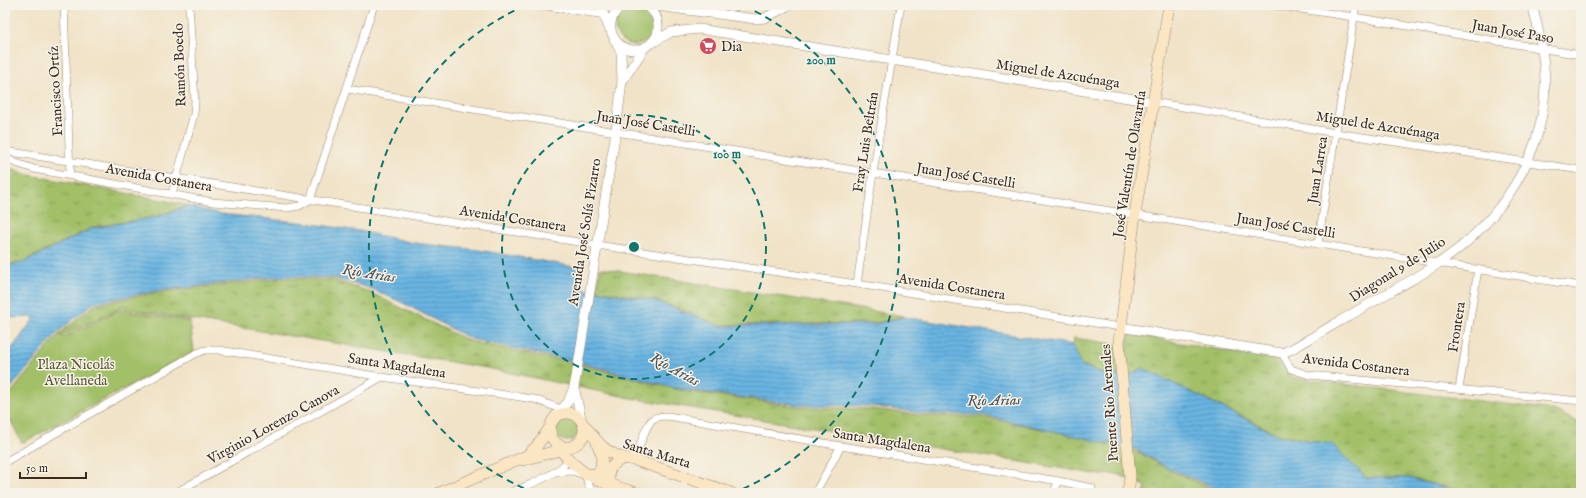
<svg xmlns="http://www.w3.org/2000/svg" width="1586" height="498" viewBox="0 0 1586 498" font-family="'IM FELL English',serif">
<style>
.grass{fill:url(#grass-tufts);stroke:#6e7543}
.park{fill:#a2c068;stroke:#6e7543}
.water{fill:url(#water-rules);stroke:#527080}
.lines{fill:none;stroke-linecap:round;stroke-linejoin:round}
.minor-casing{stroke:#968672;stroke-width:8}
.tertiary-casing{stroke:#968672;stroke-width:10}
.secondary-casing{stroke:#968672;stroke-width:12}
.minor{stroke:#fff;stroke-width:7}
.tertiary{stroke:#fff;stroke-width:9}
.secondary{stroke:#fbe6c4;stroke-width:11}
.ring{fill:none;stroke:#0f766e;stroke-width:2;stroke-dasharray:7 5}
.labels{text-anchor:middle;stroke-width:3;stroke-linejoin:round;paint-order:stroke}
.street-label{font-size:14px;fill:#3b2a1e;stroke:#f7f3e8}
.poi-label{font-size:14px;fill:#3b2a1e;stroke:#f7f3e8;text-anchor:start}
.park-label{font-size:14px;fill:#5a5734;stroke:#f7f3e8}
.water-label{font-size:15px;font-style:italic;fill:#495459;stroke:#f7f3e8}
.centre{fill:#0f766e;stroke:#f7f3e8;stroke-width:2}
.ring-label{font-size:12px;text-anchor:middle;font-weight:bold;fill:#0f766e;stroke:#f7f3e8;stroke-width:3;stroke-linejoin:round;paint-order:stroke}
</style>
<defs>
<pattern id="grass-tufts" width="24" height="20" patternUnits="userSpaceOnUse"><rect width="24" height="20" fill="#a2c068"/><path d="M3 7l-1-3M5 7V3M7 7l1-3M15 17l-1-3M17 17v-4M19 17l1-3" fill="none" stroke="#859c55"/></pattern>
<pattern id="water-rules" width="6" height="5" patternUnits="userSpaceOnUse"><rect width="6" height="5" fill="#69b5e2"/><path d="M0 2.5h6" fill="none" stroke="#5893b7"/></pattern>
</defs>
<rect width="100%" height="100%" fill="#f7f3e8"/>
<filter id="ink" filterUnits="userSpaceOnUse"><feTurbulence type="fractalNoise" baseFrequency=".025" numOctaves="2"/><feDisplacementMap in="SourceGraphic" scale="8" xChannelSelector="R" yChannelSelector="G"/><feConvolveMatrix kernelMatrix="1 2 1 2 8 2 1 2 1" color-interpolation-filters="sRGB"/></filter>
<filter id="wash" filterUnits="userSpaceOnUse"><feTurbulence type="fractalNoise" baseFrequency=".012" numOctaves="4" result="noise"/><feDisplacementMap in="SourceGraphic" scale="16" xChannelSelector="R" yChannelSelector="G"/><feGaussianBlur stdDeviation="0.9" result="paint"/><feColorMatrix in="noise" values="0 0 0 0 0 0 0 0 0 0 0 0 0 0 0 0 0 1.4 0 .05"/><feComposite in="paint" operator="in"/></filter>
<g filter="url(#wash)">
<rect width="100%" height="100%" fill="#f1e3c7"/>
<path class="grass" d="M5 166 24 174 188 205 156 217 93 227 22 262 5 265Z
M600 268 904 316 876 323 720 325 656 300 597 290Z
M284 278 333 280 367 291 469 341 586 366 679 390 803 407 873 409 928 416 982 417 1092 439 1140 453 1167 469 1222 493H1144L1146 486 1117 474 1101 475 631 398 487 368 120 308 63 335 59 334 94 305 159 292Z
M1129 334 1277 360 1294 378 1554 410 1581 424V493H1479L1449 488 1409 478H1366L1332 444 1280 435 1142 368 1131 375 1103 373 1081 365 1073 345 1074 338 1127 346Z"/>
<path class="park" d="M615 25a20 20 0 1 1 40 0a20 20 0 1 1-40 0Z
M119 310 190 321 194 352 22 443 5 409V400L58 335 64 337Z
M555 429a12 12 0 1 1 24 0a12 12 0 1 1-24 0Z"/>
<path class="water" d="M188 206 221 214 306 223 359 231 414 243 478 250 582 268 579 288 656 301 719 326 876 324 904 317 1073 345 1081 365 1103 374 1131 375 1142 368 1280 436 1332 444 1366 478H1409L1449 489 1478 493H1227L1166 467 1137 450 982 415 929 414 871 406 802 405 679 389 585 364 471 339 403 303 370 288 333 278 283 276 157 291 93 303 58 332 5 395V358L35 317 5 318V266L22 263 93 228 156 217Z"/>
</g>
<g filter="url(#ink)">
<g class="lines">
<g class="minor-casing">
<path id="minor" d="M64 5 70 176
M540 5 605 15
M1274 5 1354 17 1581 55
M347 89 1581 286
M1153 102 1336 133 1581 170
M5 151 597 245 857 284 1120 327
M5 156 13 162 34 169 213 202 287 208 299 206 310 200
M172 194 194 114 195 101 189 5
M310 200 374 5
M1318 244 1356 5
M857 284 873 173 901 5
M1282 353 1291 369 1309 375 1581 401
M1459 389 1478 269
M635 460C639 450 645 425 653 419 657 416 663 416 668 416L841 446 1059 481 1092 488
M5 462 195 354 205 350H219L382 377 534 399 569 412
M558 472 572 471 585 475 592 493
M5 488 8 493
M175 493 382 377
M510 493C523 487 566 472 568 458
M815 493 841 446
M1053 493 1059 481"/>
</g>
<g class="tertiary-casing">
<path id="tertiary" d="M600 5 609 28
M623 5C593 26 624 65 650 44 655 40 658 34 658 28 659 18 654 11 646 5
M649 5 756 19 765 18 789 5
M652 43 671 32 699 29 1153 102
M623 80 645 47
M1120 327 1282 353 1292 349C1325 330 1358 310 1392 291 1407 282 1424 274 1439 263 1499 223 1546 155 1545 80 1544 55 1539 29 1532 5
M555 416 568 402 574 387
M581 418 574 387 576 377 616 131 622 81 621 52 614 39"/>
</g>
<g class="secondary-casing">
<path id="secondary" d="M550 430a17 17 0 1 1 34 0a17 17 0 1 1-34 0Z
M585 426C600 446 609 457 635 460L731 493
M556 443C577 476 601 482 636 493
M523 460 567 448
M586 475 595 474 601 470 602 455 597 443
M609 485C607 471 609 466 622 459
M439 493 526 456 536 447 549 429
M1128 493 1130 477 1119 342 1135 214 1169 5"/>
</g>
<use href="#minor" class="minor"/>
<use href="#tertiary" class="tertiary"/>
<use href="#secondary" class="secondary"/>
</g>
</g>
<g class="ring">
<circle cx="634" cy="247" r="132"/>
<path d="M535 493A265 265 0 0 1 524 6M744 6A265 265 0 0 1 733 493"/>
</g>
<defs>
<g id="supermarket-disc" transform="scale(0.9)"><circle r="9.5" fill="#d1495b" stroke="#f7f3e8"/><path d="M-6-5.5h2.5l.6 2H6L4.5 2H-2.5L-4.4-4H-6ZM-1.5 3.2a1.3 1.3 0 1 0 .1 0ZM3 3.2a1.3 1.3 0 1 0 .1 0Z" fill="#fff"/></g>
</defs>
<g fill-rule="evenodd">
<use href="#supermarket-disc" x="708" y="46"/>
</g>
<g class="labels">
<g class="street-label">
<text transform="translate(1513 31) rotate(10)" y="5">Juan José Paso</text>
<text transform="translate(179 65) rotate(-92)" y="5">Ramón Boedo</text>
<text transform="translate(1058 73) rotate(9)" y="5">Miguel de Azcuénaga</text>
<text transform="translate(55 91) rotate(-93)" y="5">Francisco Ortíz</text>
<text transform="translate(646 123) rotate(9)" y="5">Juan José Castelli</text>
<text transform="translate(1378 125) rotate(9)" y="5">Miguel de Azcuénaga</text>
<text transform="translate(865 142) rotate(-81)" y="5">Fray Luis Beltrán</text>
<text transform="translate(1129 164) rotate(-81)" y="5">José Valentín de Olavarría</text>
<text transform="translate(1317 170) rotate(-81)" y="5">Juan Larrea</text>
<text transform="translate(966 175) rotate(9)" y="5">Juan José Castelli</text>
<text transform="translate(159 177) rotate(10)" y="5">Avenida Costanera</text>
<text transform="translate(513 218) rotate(9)" y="5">Avenida Costanera</text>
<text transform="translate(1286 225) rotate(9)" y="5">Juan José Castelli</text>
<text transform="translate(584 232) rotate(-81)" y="5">Avenida José Solís Pizarro</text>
<text transform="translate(1397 269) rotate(-32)" y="5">Diagonal 9 de Julio</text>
<text transform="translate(952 286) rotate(9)" y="5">Avenida Costanera</text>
<text transform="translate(1456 327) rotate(-81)" y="5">Frontera</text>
<text transform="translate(1356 364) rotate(7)" y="5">Avenida Costanera</text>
<text transform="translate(397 365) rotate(9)" y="5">Santa Magdalena</text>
<text transform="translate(1109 403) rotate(-94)" y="5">Puente Rio Arenales</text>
<text transform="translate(273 424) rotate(-29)" y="5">Virginio Lorenzo Canova</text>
<text transform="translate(882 440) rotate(9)" y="5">Santa Magdalena</text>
<text transform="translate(657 453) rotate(17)" y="5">Santa Marta</text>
</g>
<g class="poi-label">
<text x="721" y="51">Dia</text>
</g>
<g class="park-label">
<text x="76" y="369">Plaza Nicolás<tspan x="76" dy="16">Avellaneda</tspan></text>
</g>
<g class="water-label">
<text transform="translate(369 273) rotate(9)" y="5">Río Arias</text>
<text transform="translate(675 369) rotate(29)" y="5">Río Arias</text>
<text transform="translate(994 400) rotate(-1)" y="5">Río Arias</text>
</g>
</g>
<circle cx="634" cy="247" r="6" class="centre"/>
<g class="ring-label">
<text x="821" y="64">200 m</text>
<text x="727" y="158">100 m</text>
</g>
<rect width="1586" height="498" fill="none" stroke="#f7f3e8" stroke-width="20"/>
<path d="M20 472v6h66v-6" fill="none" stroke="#3b2a1e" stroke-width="2"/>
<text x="26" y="472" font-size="12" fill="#3b2a1e" stroke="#f7f3e8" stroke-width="3" paint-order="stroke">50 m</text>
</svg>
